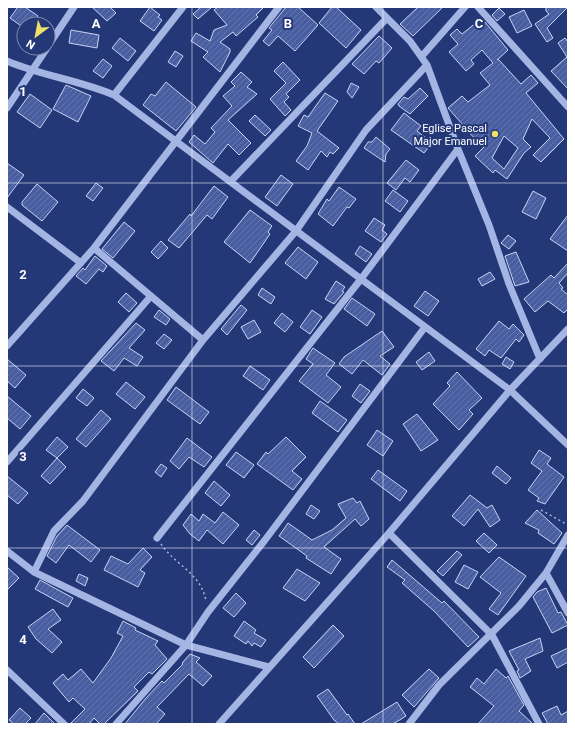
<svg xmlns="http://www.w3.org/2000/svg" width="575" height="731" viewBox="0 0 575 731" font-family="Roboto,sans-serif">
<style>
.building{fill:url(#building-hatch);stroke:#c8d3f3;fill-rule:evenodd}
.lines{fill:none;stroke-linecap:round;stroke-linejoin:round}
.path{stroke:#a5b5e3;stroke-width:1.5;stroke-dasharray:2 3;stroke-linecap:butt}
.minor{stroke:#a5b5e3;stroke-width:7}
.grid{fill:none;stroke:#fff;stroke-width:1;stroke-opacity:0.55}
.poi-dot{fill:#ede169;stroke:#243878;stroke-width:1.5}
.labels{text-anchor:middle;stroke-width:4;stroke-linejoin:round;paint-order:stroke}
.poi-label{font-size:11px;fill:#fff;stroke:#243878;text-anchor:end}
.grid-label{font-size:13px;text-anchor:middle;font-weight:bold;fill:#fff;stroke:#243878;stroke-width:4;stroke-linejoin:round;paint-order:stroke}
</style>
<defs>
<pattern id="building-hatch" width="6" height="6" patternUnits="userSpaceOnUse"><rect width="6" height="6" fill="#485ea0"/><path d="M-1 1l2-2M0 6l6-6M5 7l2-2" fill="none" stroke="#6376ae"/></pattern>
</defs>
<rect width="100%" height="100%" fill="#243878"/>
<path class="building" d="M18 7H25L38 16 33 24H24V28L10 18Z
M92 7H110L116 13 107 21Z
M150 7 160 15 158 17 162 20 154 31 140 21Z
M201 7H212L198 19 193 14Z
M218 7H264L256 15 258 17 236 36 233 32 220 42 230 49V52L220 72 203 57 208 52 191 41 196 33 210 41 214 30 227 25 214 10Z
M286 7H298L318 25 295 51 278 36 269 46 263 41 272 30 269 28Z
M332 7H336L361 30 346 48 319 23Z
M418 7H443L413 36 400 24Z
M546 7H568L547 28 553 38 547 42 535 24 549 14 546 11Z
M499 8 505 14 497 21 492 15Z
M524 10 532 26 517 33 509 17Z
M477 22 480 26 485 22 508 50 497 60 498 59 521 84 531 75 538 83 526 93 564 139 541 162 533 155 550 138 532 119 523 139 531 147 524 153 507 179 495 170 493 173 475 156 484 147 462 126 463 125 448 108 462 96 468 102 490 85 480 73 493 63 482 50 471 60 474 64 466 71 449 52 458 44 450 35 457 29 462 34ZM504 136 518 148 504 169 492 158Z
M71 30 99 35 97 48 69 43Z
M379 36 392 48 379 63 376 61 364 74 352 64Z
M120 38 136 51 128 61 112 48Z
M565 38 568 42V89L551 71 567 57 558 43Z
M175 51 183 56 176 67 168 62Z
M103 59 112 66 103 78 93 71Z
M283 62 300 80 286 94 289 97 284 102 291 110 285 116 270 99 286 83 274 71Z
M241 72 252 82 247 87 257 94 228 120 251 143 239 155 228 144 213 163 189 142 194 135 205 144 215 132 211 128 232 106 223 96 235 86 231 82Z
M166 82 196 107 176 131 143 105 151 94 155 96Z
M351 83 359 87 352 98 347 92Z
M66 85 91 96 78 122 53 109Z
M420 88 428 96 410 114 399 106 398 104 404 97 408 99Z
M325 93 338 101 317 131 339 148 333 154 330 152 327 157 321 151 308 170 296 161 307 146 312 133 298 126 304 115 308 117Z
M30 94 52 110 40 128 17 112Z
M404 113 421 126 417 131 432 143 424 153 391 130Z
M255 115 271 130 265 136 249 121Z
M376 137 390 149 386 154 385 162 364 148 368 142H372Z
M406 160 419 170 410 182 405 178 396 190 387 183Z
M7 163 24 175 7 198Z
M281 175 293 184 277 206 265 197Z
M96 183 103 188 93 201 86 196Z
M37 184 58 202 42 221 22 205V202Z
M214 186 228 197 212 219 207 215 179 248 168 240 190 214 191 216Z
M339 187 356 199 349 208 347 207 333 226 318 214 327 199 329 201Z
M393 190 408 201 400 212 385 201Z
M533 191 546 198 536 219 522 212Z
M250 210 272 226 268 232 270 234 250 263 224 242Z
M568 215V251L550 239Z
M374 218 385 225 382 230 387 234 381 242 365 231Z
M124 222 135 231 113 258 102 249Z
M508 235 516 241 509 249 501 243Z
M161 241 168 248 158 259 151 252Z
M360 246 372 254 366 262 355 254Z
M298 247 318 262 306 279 285 263Z
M516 252 529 282 515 286 505 256Z
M95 256 107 266 103 272 99 269 86 284 76 276 83 268 85 270Z
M568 263V273L559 283 563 288 561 289 568 295V309L564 313 548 301 535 312 524 299 551 275 554 278Z
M490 272 495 279 482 286 478 279Z
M336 281 345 287 342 291 344 292 334 304 325 299Z
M262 288 275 297 271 304 258 295Z
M425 291 439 301 428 316 414 306Z
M126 293 137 303 129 312 118 302Z
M352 298 375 314 367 326 344 309Z
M241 305 247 310 227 335 221 329Z
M159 310 170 319 166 325 154 317Z
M312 310 322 317 310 334 300 327Z
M282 313 293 322 285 332 274 323Z
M254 320 261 332 248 339 241 327Z
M499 321 509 329 513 324 524 335 519 342 516 339 501 358 489 350 485 356 476 349Z
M136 323 145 330 129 348 143 357 137 366 124 358 114 371 101 361Z
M382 331 394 347 380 356 390 364 382 375 363 360 352 374 339 364 344 357Z
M164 334 172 340 164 349 156 343Z
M313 348 335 363 326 375 341 387 328 403 299 381 313 364 306 359Z
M429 352 435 361 422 370 416 362Z
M506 357 514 362 510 369 502 364Z
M7 359 26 375 15 388 7 381Z
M250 366 270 380 263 390 243 376Z
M457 372 482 398 469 410 473 414 459 430 433 404 450 386 447 383Z
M126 382 145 397 135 409 116 394Z
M360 384 370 391 361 403 352 396Z
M176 387 209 412 200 424 167 400Z
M83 389 94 398 87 406 76 398Z
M7 396 31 416 20 429 7 418Z
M320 401 347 420 338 432 312 413Z
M101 410 111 419 86 447 76 439Z
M417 414 438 440 421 451 403 424Z
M377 430 393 441 383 456 367 445Z
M57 437 68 447 57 458 46 450Z
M286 437 306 457 292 471 302 479 293 490 257 464 266 452 268 454Z
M187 438 212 457 204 467 189 457 179 469 170 461Z
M539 450 551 458 547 464 564 477 545 504 537 501 539 498 528 490 542 471 531 463Z
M236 452 254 465 244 478 226 465Z
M57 458 66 467 50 484 41 476Z
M161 464 167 468 161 477 155 472Z
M497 466 511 478 506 484 492 473Z
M378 470 407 491 400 501 371 479Z
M7 476 28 493 18 504 7 495Z
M214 481 230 495 221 506 205 493Z
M470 495 487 508 492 505 500 520 490 527 478 509 464 526 452 516Z
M353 498 357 503 360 501 369 519 361 526 355 519 324 547 341 559 331 574 306 558 307 556 279 536 288 523 312 540 332 530 346 518 338 504Z
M311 505 320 511 314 519 306 514Z
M537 510 562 533 554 544 538 533 539 530 525 523Z
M223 512 239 525 223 544 207 530 199 541 190 534 183 525 191 514 199 521 203 514 215 523Z
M67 525 100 550 91 562 69 545 56 563 47 556 57 536Z
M254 530 260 535 252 545 246 540Z
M484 533 497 545 489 553 476 541Z
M143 548 152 557 140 570 145 573 138 587 104 570 111 556 128 564Z
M457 551 462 555 443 576 437 571Z
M499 557 526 576 498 615 489 609 501 593 480 577Z
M392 560 442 603 444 601 479 637 468 647 434 611 402 583 405 580 387 567Z
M464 565 478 572 468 589 455 582Z
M7 567 19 578 7 590Z
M297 569 320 583 305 601 283 588Z
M79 574 88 578 85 586 76 581Z
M40 580 73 598 68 607 35 589Z
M546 588 558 613 561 612 568 625 552 633 533 597 537 592Z
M236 593 246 603 234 617 223 608Z
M53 609 61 620 48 629 62 642 52 653 36 639 28 627Z
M123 621 136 628 135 630 158 641 155 645 167 659 152 674 149 672 134 687 138 691 104 724H100L94 718 89 724H70L85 709 73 698 69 702 53 683 63 674 68 680 81 669 93 683 111 658 123 636 117 633Z
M244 621 256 630 254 633 266 640 261 647 254 643 252 646 248 641 246 644 234 636Z
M333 625 344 636 314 668 303 657Z
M540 638 543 651 525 659 531 671 520 678 517 671 519 670 509 651Z
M568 648V662L557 668 551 656Z
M190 654 200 658 196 662 212 676 203 686 189 674 157 707 165 714 156 724H125L146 698 162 681 164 683 183 664 182 663Z
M429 669 439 678 414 707 402 695Z
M496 669 506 678 508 676 524 705 519 711 533 724H478L494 706 470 687 477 678 484 684Z
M328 689 347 715 348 714 355 724H339L334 720 317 696Z
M397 702 406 716 393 724H361Z
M557 706 561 715 568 711V724H548L542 713Z
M20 708 31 718 25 724H14L9 720Z
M44 713 55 724H35Z"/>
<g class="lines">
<path class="path" d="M541 510 568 525
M161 544C175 565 201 573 206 601"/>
<path class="minor" d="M376 7 410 41 427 65 458 149 489 225 509 284 540 359
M478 7 568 107
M48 46 74 7
M422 56 465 7
M7 61C42 76 79 80 114 95L510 390 568 445
M114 95 183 7
M7 108 47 48
M231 181 387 18
M7 207 81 263
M94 248 203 340
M7 346 94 248 279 7
M7 462 151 296
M389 533 492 635 539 724
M157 538 361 279 458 149
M7 551 34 572 186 645 269 667
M34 572 54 531 83 501 203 340 296 231 366 130 427 65
M546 573 568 613
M7 670 64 724
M116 724 186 645 208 612 265 540 425 327
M219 724 389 533 510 390 568 329
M409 724 439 685 519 606 546 573 568 535"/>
</g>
<path class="grid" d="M192 7V724M383 7V724M7 183H568M7 366H568M7 548H568"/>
<circle class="poi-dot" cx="495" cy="134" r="4"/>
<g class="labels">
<g class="poi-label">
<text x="487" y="132">Eglise Pascal<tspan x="487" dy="13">Major Emanuel</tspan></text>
</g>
</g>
<g class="grid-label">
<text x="96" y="28">A</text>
<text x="288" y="28">B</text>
<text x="479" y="28">C</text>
<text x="23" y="96">1</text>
<text x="23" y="279">2</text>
<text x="23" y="461">3</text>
<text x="23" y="644">4</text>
</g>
<rect width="575" height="731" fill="none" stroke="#ffffff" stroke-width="16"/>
<g transform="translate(36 36) rotate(212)"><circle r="19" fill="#243878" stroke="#7c88ae"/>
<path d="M0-3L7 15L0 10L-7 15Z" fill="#ede169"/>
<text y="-6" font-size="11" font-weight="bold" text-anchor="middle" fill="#ffffff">N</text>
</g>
</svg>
